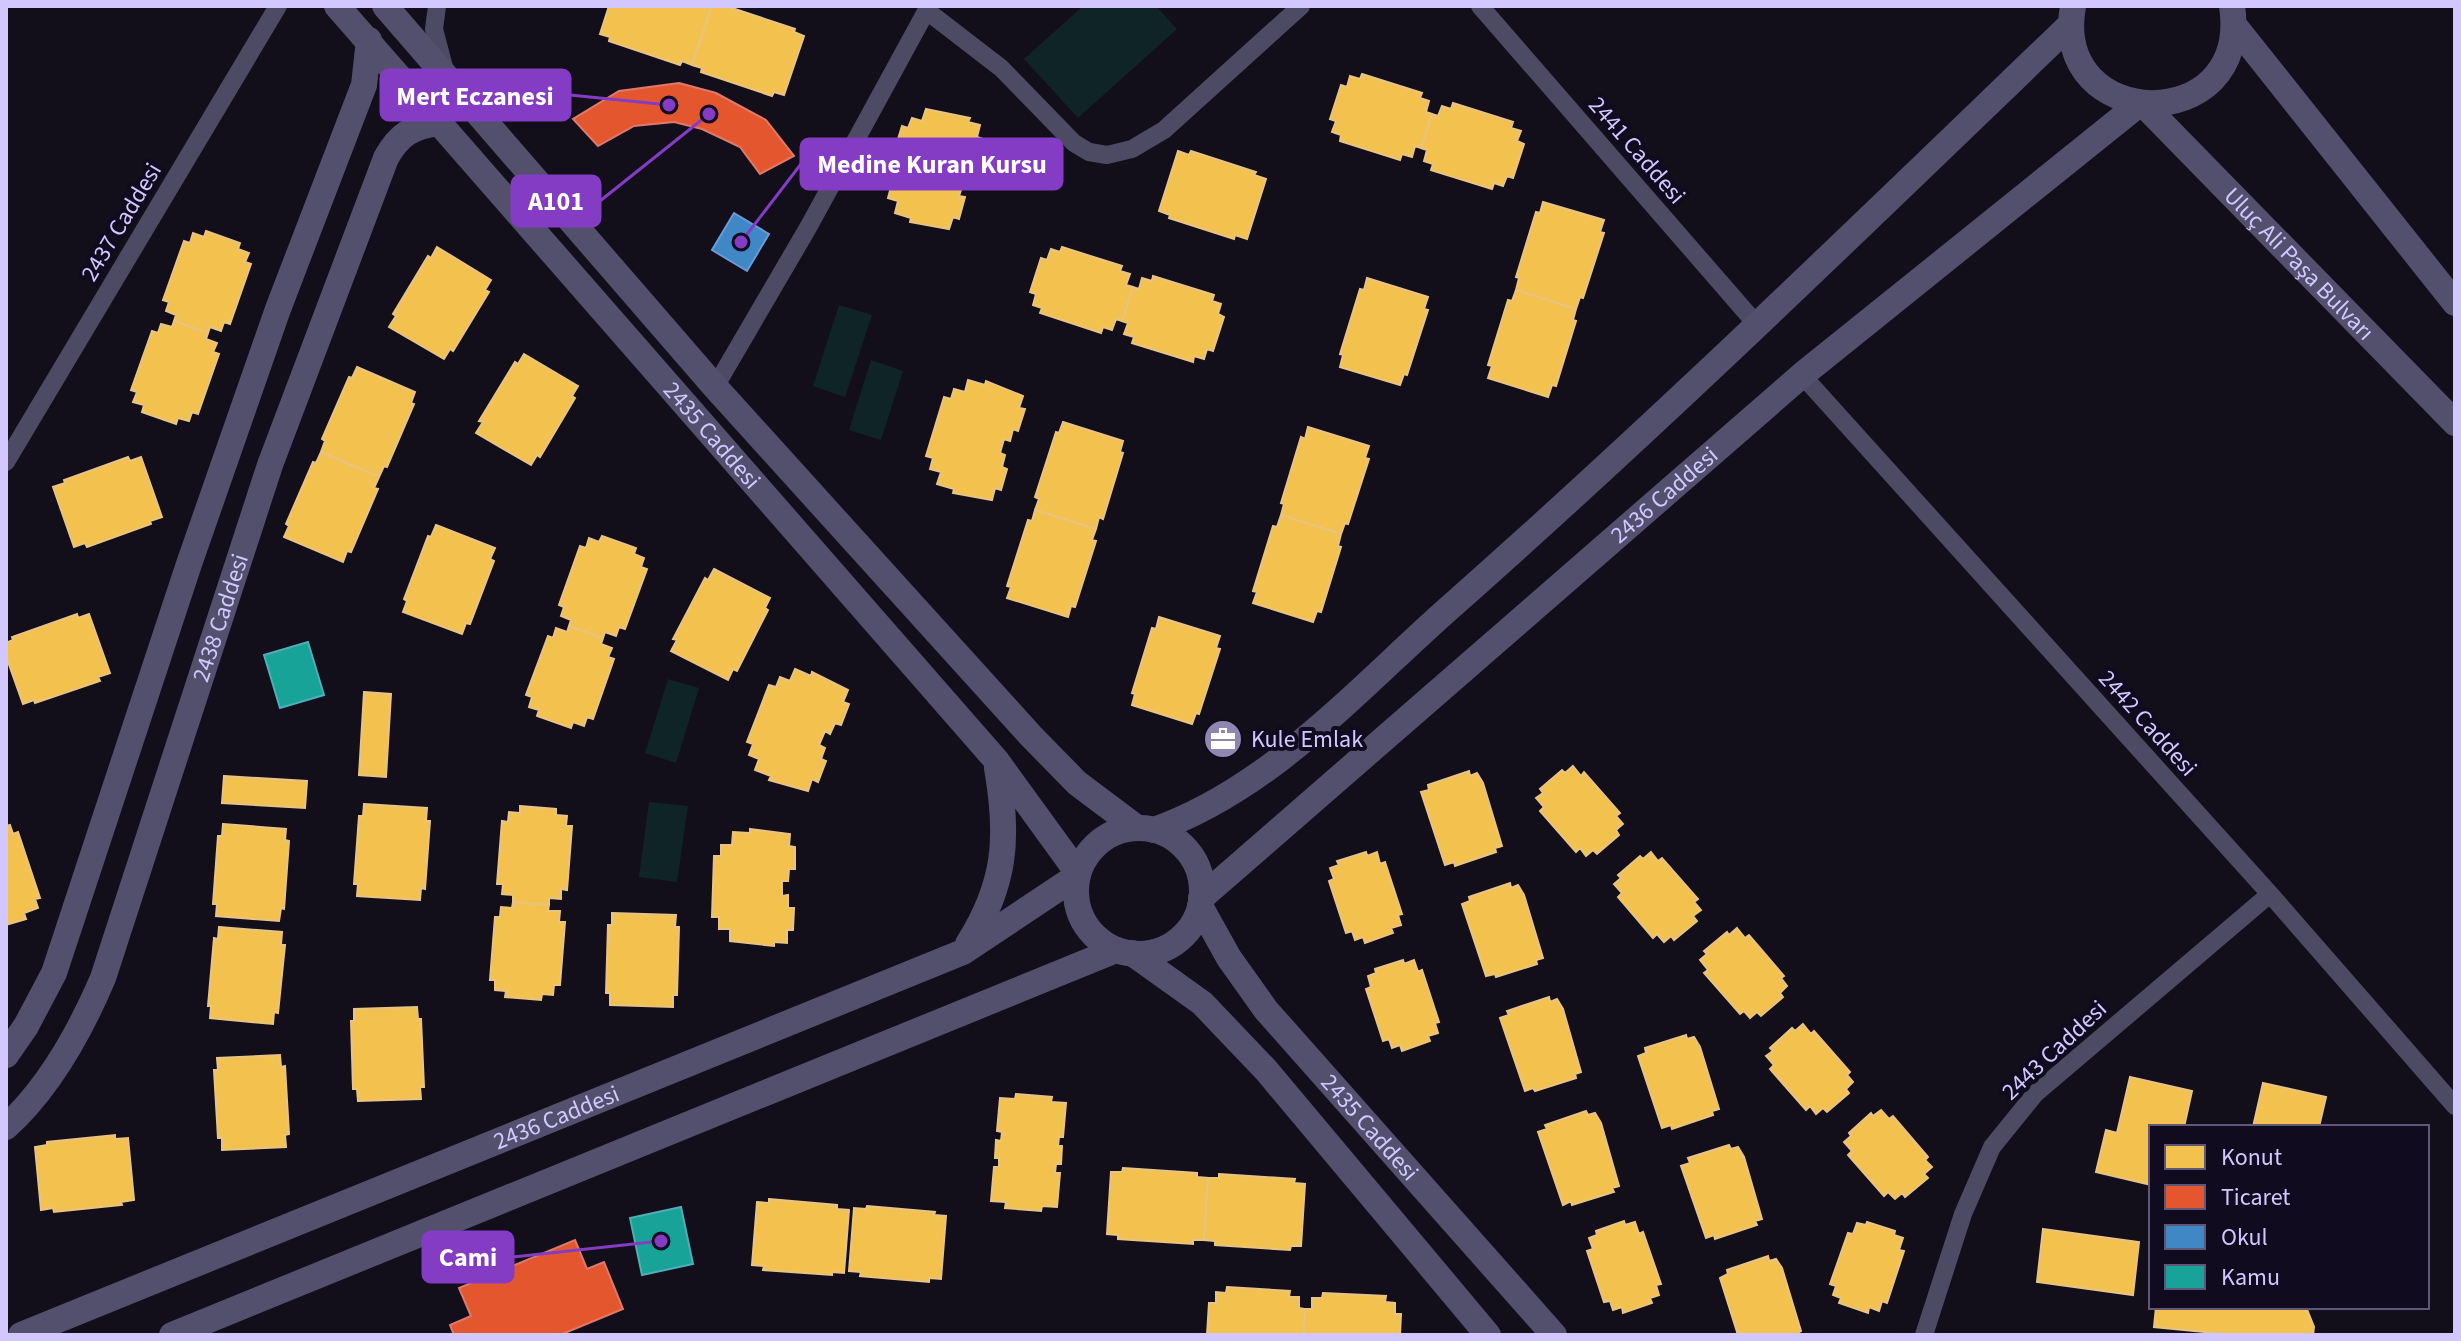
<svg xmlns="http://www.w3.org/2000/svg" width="2461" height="1341" viewBox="0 0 2461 1341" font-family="'Source Sans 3',sans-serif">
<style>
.green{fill:#0f2426}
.homes{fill:#f2c14e;stroke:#e8c383;stroke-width:2}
.shops{fill:#e4572e;stroke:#df796d;stroke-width:2}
.schools{fill:#3f88c5;stroke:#6b9bd6;stroke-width:2}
.public{fill:#17a398;stroke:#4faeb7;stroke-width:2}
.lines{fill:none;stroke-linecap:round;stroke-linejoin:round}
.street{stroke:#4d4a63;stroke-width:18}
.secondary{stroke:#53506e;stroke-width:26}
.labels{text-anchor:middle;stroke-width:8;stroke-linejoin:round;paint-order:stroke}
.street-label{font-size:24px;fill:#d2c8ff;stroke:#100b1e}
.poi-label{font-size:24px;fill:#d2c8ff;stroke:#100b1e;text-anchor:start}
.leader{fill:none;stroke:#843cc5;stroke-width:3}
.callout-dot{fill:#843cc5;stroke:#100b1e;stroke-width:3}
.callout{fill:#843cc5;stroke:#843cc5;stroke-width:3}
.callout-label{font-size:26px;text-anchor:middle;font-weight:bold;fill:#fff}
</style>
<rect width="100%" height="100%" fill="#120f1a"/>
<path class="green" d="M1083 6H1156L1177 29 1078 118 1024 59Z
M839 305 872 315 845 397 813 386Z
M871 360 903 371 881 440 849 430Z
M668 679 699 688 676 763 645 753Z
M649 802 688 806 677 882 639 877Z"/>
<path class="homes" d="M609 6H712L692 65 682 61 680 65 609 41 610 37 600 34Z
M712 6H726L795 29 794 32 804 36 784 95 774 92 772 96 701 72 702 68 692 65Z
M1362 74 1422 93 1420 98 1429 101 1426 112 1432 114 1421 148 1415 146 1412 157 1402 154 1400 160 1340 141 1341 135 1332 132 1336 121 1330 119 1341 85 1347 87 1350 76 1360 79Z
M1453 103 1513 122 1511 128 1521 131 1517 141 1524 144 1513 178 1507 176 1503 186 1494 183 1492 189 1431 170 1433 164 1424 161 1427 150 1421 148 1432 114 1438 116 1442 106 1451 109Z
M926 109 970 118 968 122 980 125 977 137 983 139 976 160 970 159 967 170 961 168 957 183 963 184 959 196 965 197 959 219 953 217 949 229 910 222 911 218 895 213 898 201 888 198 891 187 884 185 902 126 908 128 912 118 922 121Z
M1178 151 1189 155 1191 151 1256 172 1254 175 1266 179 1247 239 1235 235 1234 239 1169 218 1170 215 1159 211Z
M1543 202 1604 220 1600 232 1604 233 1583 298 1580 297 1576 309 1516 290 1519 278 1516 277 1536 212 1540 213Z
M206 231 240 243 238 249 249 253 245 262 251 264 230 324 224 322 221 331 210 327 208 333 174 321 176 315 166 311 169 302 163 300 184 241 190 243 193 233 204 237Z
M437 247 491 280 485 290 489 292 453 351 450 349 444 359 389 327 396 316 393 314 428 256 431 258Z
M1062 247 1122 266 1120 271 1130 274 1126 285 1133 287 1122 321 1116 319 1112 330 1103 327 1101 333 1040 313 1042 308 1033 305 1036 294 1030 292 1041 258 1047 260 1051 249 1060 252Z
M1153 276 1214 295 1212 301 1221 304 1218 314 1224 317 1213 351 1207 349 1204 359 1194 356 1193 362 1132 343 1134 337 1124 334 1128 323 1122 321 1133 287 1139 289 1142 278 1152 281Z
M1367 278 1428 297 1424 309 1428 310 1407 375 1404 374 1400 385 1340 367 1343 355 1340 354 1360 289 1364 290Z
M1516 290 1576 309 1573 320 1576 321 1556 386 1552 385 1548 397 1488 378 1492 366 1488 365 1508 300 1512 301Z
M174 321 208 333 206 339 217 343 213 352 219 354 198 414 192 412 189 421 178 418 176 424 142 412 144 405 133 402 137 392 131 390 152 331 158 333 161 324 172 327Z
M524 354 578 386 572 396 575 398 540 457 537 455 531 465 476 433 483 422 479 421 515 362 518 364Z
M357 367 415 392 411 403 414 404 387 467 384 466 379 477 321 452 325 441 322 439 349 377 352 378Z
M968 380 985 385 986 381 1023 396 1019 408 1025 409 1018 431 1013 429 1010 441 1004 439 1000 453 1005 455 1002 467 1007 469 1001 490 995 488 992 500 953 493 954 489 937 484 941 472 930 469 933 458 926 456 944 397 951 399 954 389 965 392Z
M1063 422 1123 441 1120 452 1123 453 1103 519 1099 517 1096 529 1035 510 1039 499 1035 497 1056 432 1059 433Z
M1308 427 1369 446 1365 458 1369 459 1348 524 1345 523 1341 534 1281 515 1284 504 1281 503 1301 437 1305 439Z
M321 452 379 477 374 488 378 489 351 552 347 551 343 562 284 537 289 526 286 524 313 462 316 463Z
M128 457 130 461 141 457 162 517 150 521 151 524 87 547 85 543 74 547 53 487 65 483 64 480Z
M1035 510 1096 529 1092 540 1096 541 1075 607 1071 606 1068 617 1007 598 1011 587 1007 586 1028 520 1032 521Z
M1281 515 1341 534 1338 546 1341 547 1321 612 1317 611 1313 622 1253 603 1257 592 1253 591 1273 526 1277 527Z
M436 525 495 548 490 559 494 561 470 624 466 623 462 634 403 612 407 601 404 599 428 536 431 537Z
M602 536 636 548 634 554 644 558 641 567 647 569 625 629 619 627 616 636 605 632 603 638 569 626 571 620 561 616 564 607 559 605 580 546 586 548 589 538 599 542Z
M714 569 770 598 765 608 768 610 737 671 733 669 728 680 671 651 677 640 673 639 705 578 708 580Z
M77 614 78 618 89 614 110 673 98 677 100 681 35 703 34 700 23 704 6 656V643L13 640 12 637Z
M1159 617 1220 636 1216 648 1220 649 1199 714 1196 713 1192 724 1132 705 1135 694 1132 693 1152 628 1156 629Z
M569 626 603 638 601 644 612 648 608 657 614 659 593 719 587 717 584 726 573 722 571 728 537 716 539 710 529 707 532 697 526 695 548 636 553 638 556 628 567 632Z
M795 669 811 676 812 672 848 690 843 702 849 704 841 725 835 723 830 734 825 731 819 745 825 748 821 759 826 761 818 782 812 779 808 791 769 780 771 776 755 770 759 759 749 755 753 744 747 742 769 685 776 687 780 677 790 681Z
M364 692 391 694 386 777 359 775Z
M1573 766 1581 776 1584 772 1620 813 1616 816 1623 824 1616 830 1619 835 1597 854 1593 850 1586 856 1580 848 1576 852 1540 811 1544 807 1536 798 1543 793 1540 789 1562 770 1565 773Z
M1469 771 1470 776 1477 773 1483 783 1502 846 1495 848 1496 852 1455 866 1454 862 1445 865 1421 792 1429 790 1428 785Z
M224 776 307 781 305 808 222 803Z
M364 804 427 808 426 821H430L425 889 421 888 420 900 357 896 358 884H354L359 816H363Z
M520 806 556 809V815L567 816 566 826H572L567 890 561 889V899L549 898V905L513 902V895L502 894 503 884H497L502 821 508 822 509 812 520 813Z
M223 824 286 829 285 840 289 841 284 909 281 908 279 921 216 916 217 904H213L218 836H222Z
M10 825 13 834 18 832 40 898 35 899 38 908 24 913 26 919 6 925V826Z
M750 829 790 834 789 846 795 847V869H789L788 881H782V896L788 895V908H794L793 930H787V943L774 942V946L730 941V929H719V917H712L714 856H721V845H732L733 832 750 833Z
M1366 852 1367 856 1377 852 1380 864 1385 862 1402 914 1398 915 1401 925 1391 928 1393 933 1365 943 1363 937 1355 940 1352 931 1346 933 1329 881 1334 879 1330 868 1339 865 1337 861Z
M1651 852 1658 861 1662 858 1698 899 1694 902 1701 910 1693 916 1697 921 1674 940 1671 936 1664 942 1657 934 1653 938 1618 897 1622 893 1614 884 1621 878 1618 875 1640 856 1643 859Z
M1510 883 1511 888 1518 885 1524 895 1543 958 1536 960 1537 964 1496 977 1495 974 1486 976 1462 904 1470 901 1469 897Z
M513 902 549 905 548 911H560L559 922H565L560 985H554L553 995 542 994 541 1000 505 997 506 991 495 990V980H490L495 917H500L501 907 512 908Z
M612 913 676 915 675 927H679L677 995H673V1007L610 1005V993H606L608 925H612Z
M219 927 282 932 281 945H285L278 1013 274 1012 273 1024 210 1018 211 1006H208L214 938 218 939Z
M1737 928 1745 938 1749 935 1784 976 1781 978 1787 986 1780 993 1783 997 1761 1016 1757 1012 1750 1018 1744 1011 1740 1014 1704 973 1708 970 1700 960 1707 954 1704 951 1727 932 1729 935Z
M1403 960 1404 964 1414 960 1418 972 1422 970 1439 1022 1435 1023 1438 1033 1428 1036 1430 1041 1402 1051 1400 1045 1392 1048 1389 1039 1383 1041 1366 989 1371 987 1368 976 1376 973 1375 969Z
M1549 997 1550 1002 1557 999 1563 1009 1581 1072 1575 1074 1576 1078 1535 1091 1533 1088 1525 1091 1500 1018 1509 1015 1507 1011Z
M417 1007 418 1019H421L424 1087H420L421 1099 358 1101 357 1089H353L351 1021H354V1009Z
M1803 1024 1811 1034 1814 1031 1850 1072 1847 1075 1853 1082 1846 1089 1849 1093 1827 1112 1823 1108 1816 1114 1810 1106 1806 1110 1770 1069 1774 1065 1766 1056 1773 1051 1770 1048 1792 1028 1795 1031Z
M1686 1035 1687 1039 1694 1037 1700 1047 1719 1109 1712 1111 1713 1115 1672 1129 1671 1125 1662 1128 1638 1056 1646 1053 1645 1048Z
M280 1055 281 1067 285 1066 289 1134 285 1135 286 1147 222 1150V1138H218L214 1070H218L217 1058Z
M2130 1077 2192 1091 2184 1127H2151V1185L2096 1172 2106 1130 2117 1133Z
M2263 1083 2326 1097 2319 1127H2253Z
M1016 1094 1052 1097 1051 1102 1066 1103 1063 1137H1059L1058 1146H1062L1061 1164H1056L1055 1173H1060L1057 1207 1042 1206 1041 1211 1005 1208 1006 1202 991 1201 994 1167H999V1158H995L996 1140 1001 1141 1002 1132 997 1131 1000 1098 1015 1099Z
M1881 1110 1889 1119 1893 1116 1928 1157 1925 1160 1932 1167 1924 1174 1928 1178 1905 1197 1902 1193 1895 1199 1888 1192 1884 1196 1848 1155 1852 1151 1844 1142 1851 1136 1849 1133 1871 1113 1873 1116Z
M1586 1111 1588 1115 1595 1113 1601 1123 1619 1186 1612 1188 1614 1192 1572 1205 1571 1201 1563 1205 1538 1132 1547 1129 1545 1125Z
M115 1135V1139L128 1138 134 1200 121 1202 122 1205 54 1212 53 1208 41 1210 35 1147 47 1145V1142Z
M1729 1145 1731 1149 1738 1147 1744 1157 1762 1219 1755 1221 1757 1225 1715 1239 1714 1235 1706 1238 1681 1166 1690 1163 1688 1158Z
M1123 1168 1197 1173V1177L1208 1178 1204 1240H1193V1244L1118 1239V1235L1107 1234 1111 1172H1122Z
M1219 1174 1295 1179 1294 1183 1305 1184 1301 1246H1291L1290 1250 1215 1245V1241L1204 1240 1208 1178H1219Z
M769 1199 837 1205V1209L849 1210 844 1273 832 1272V1275L763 1270 764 1266 752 1265 757 1202 769 1203Z
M867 1206 935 1212 934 1215 946 1216 941 1279 929 1278V1282L860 1276 861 1272 849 1271 854 1208 866 1209Z
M1624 1221 1625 1225 1635 1222 1639 1234 1643 1232 1661 1284 1656 1285 1659 1295 1650 1298 1652 1303 1623 1313 1622 1307 1613 1310 1610 1301 1604 1302 1587 1251 1593 1249 1589 1238 1597 1235 1596 1231Z
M1867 1222 1895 1231 1894 1235 1903 1238 1899 1250 1904 1251 1887 1303 1882 1301 1879 1311 1869 1307 1868 1313 1839 1303 1841 1298 1833 1295 1836 1286 1830 1284 1848 1233 1853 1234 1857 1223 1866 1225Z
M2043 1229 2139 1242 2133 1295 2037 1282Z
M1768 1256 1769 1261 1776 1259 1782 1268 1801 1331 1794 1335H1738L1720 1278 1728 1274 1727 1270Z
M1227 1287 1290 1291 1289 1297H1299V1308L1305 1309 1304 1335H1207L1209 1303H1216V1292L1226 1293Z
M1323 1293 1386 1296 1385 1302 1395 1303V1314H1401L1400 1335H1304L1305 1309H1312V1298H1322Z
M2156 1307H2306L2314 1327 2313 1335H2235L2154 1327Z"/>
<path class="shops" d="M679 83 716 93 766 120 794 156 760 174 740 147 702 129 674 122 634 126 598 146 573 119 619 91Z
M575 1240 587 1269 604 1262 623 1309 560 1335H454L450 1325 471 1316 459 1288Z"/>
<path class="schools" d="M734 213 769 234 747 271 712 250Z"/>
<path class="public" d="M308 642 324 695 280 708 264 655Z
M681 1207 693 1264 642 1275 630 1218Z"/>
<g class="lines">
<path class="street" d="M437 6 434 29 444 67
M1480 6 1758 326
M927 11 1001 68 1074 143 1089 152 1107 155 1132 149 1164 130 1301 6
M1802 375 2270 894 2455 1106
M715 387 809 226 929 6
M6 462 278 6
M1924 1335 1963 1214 1992 1147 2035 1094 2270 894"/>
<g class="secondary">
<path id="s1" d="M337 6 996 760 1078 873"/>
<path d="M385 6 715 387 1031 736 1077 783 1137 828"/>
<path d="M2073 6C2050 133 2252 138 2232 6"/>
<path d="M2234 25 2455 303"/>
<path id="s2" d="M2144 105 2455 423"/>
<circle cx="1139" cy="891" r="63"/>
<path d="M1154 830C1270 789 1357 690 1447 610 1661 421 1865 222 2071 24"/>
<path id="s3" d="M1201 898 1802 375 2139 104"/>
<path id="s4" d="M1200 906 1229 958 1266 1010 1554 1335"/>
<path d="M968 944C1006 884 1009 837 997 768"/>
<path d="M1132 953 1202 1003 1266 1070 1488 1335"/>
<path d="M6 1055 26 1026 54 973 189 564 278 309 364 85 369 40"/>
<path id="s5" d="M6 1127C50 1087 80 1032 103 978L270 465 386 158C399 134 412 127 439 123"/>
<path id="s6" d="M21 1335 963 952 1077 876"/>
<path d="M172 1335 1116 950"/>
</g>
</g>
<defs>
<g id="office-disc" transform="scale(2)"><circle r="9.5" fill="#8f87af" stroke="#100b1e"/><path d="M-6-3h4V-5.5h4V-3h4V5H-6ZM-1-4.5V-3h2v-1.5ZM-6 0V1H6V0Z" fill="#fff"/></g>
</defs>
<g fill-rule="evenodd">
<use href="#office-disc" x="1223" y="739"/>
</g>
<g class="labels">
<g class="street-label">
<text transform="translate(1637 150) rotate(49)" y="8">2441 Caddesi</text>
<text transform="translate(121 222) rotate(-59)" y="8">2437 Caddesi</text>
<text dy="8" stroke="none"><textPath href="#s2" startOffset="222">Uluç Ali Paşa Bulvarı</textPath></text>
<text dy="8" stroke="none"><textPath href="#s1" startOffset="570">2435 Caddesi</textPath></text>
<text dy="8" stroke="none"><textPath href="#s3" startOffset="614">2436 Caddesi</textPath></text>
<text dy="8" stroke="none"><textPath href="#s5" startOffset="558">2438 Caddesi</textPath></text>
<text transform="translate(2148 723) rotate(48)" y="8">2442 Caddesi</text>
<text transform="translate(2054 1050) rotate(-43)" y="8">2443 Caddesi</text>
<text dy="8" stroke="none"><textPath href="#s6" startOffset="578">2436 Caddesi</textPath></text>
<text dy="8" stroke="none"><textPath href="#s4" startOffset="280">2435 Caddesi</textPath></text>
</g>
<g class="poi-label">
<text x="1251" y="747">Kule Emlak</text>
</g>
</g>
<path class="leader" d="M669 105L570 95M741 242L801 164M709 114L600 201M661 1241L513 1257"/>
<g class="callout-dot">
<circle cx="669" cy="105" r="8"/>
<circle cx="741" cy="242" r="8"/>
<circle cx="709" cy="114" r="8"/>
<circle cx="661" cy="1241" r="8"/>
</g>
<g class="callout">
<rect x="381" y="70" width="189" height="50" rx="8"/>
<rect x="801" y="139" width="261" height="50" rx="8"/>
<rect x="512" y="176" width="88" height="50" rx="8"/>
<rect x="423" y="1232" width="90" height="50" rx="8"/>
</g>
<g class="callout-label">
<text x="475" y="105">Mert Eczanesi</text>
<text x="932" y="173">Medine Kuran Kursu</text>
<text x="556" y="210">A101</text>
<text x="468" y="1266">Cami</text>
</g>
<rect width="2461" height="1341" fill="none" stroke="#d2c8ff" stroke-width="16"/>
<rect x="2149" y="1125" width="280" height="184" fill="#100b1e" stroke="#5e5778" stroke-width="2"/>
<rect x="2165" y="1145" width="40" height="24" fill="#f2c14e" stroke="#5e5778" stroke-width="2"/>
<text x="2221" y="1165" font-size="24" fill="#d2c8ff">Konut</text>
<rect x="2165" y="1185" width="40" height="24" fill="#e4572e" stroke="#5e5778" stroke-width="2"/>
<text x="2221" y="1205" font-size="24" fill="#d2c8ff">Ticaret</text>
<rect x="2165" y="1225" width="40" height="24" fill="#3f88c5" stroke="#5e5778" stroke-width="2"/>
<text x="2221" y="1245" font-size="24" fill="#d2c8ff">Okul</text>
<rect x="2165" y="1265" width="40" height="24" fill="#17a398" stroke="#5e5778" stroke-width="2"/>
<text x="2221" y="1285" font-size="24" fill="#d2c8ff">Kamu</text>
</svg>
